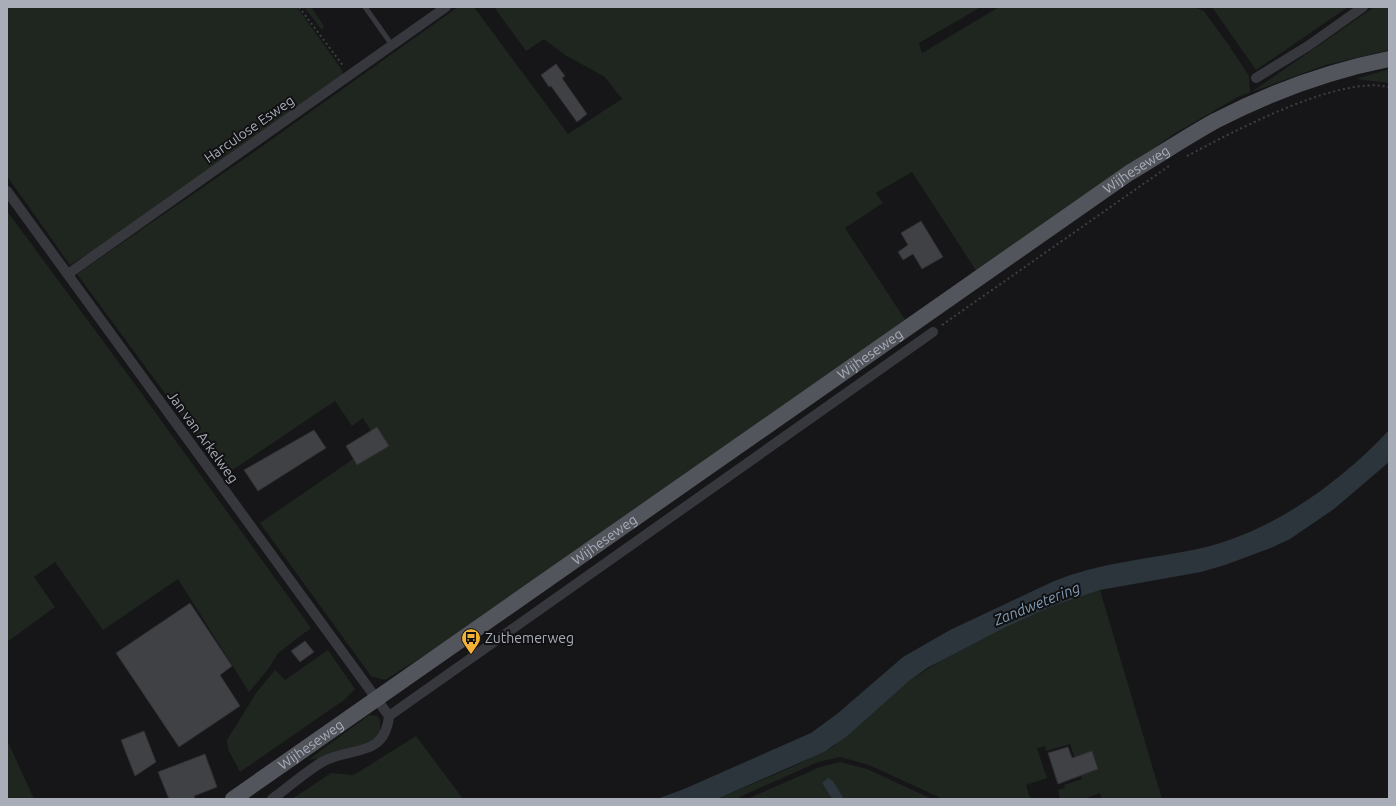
<svg xmlns="http://www.w3.org/2000/svg" width="1396" height="806" viewBox="0 0 1396 806" font-family="Ubuntu,sans-serif">
<style>
.green{fill:#1e261f}
.water{fill:#2c353c}
.building{fill:#404145;stroke:#303034}
.lines{fill:none;stroke-linecap:round;stroke-linejoin:round}
.path{stroke:#3d3f44;stroke-width:2;stroke-dasharray:2 3;stroke-linecap:butt}
.lane{stroke:#37383d;stroke-width:5}
.street{stroke:#37383d;stroke-width:10}
.primary{stroke:#53555c;stroke-width:16}
.labels{text-anchor:middle;stroke-width:4;stroke-linejoin:round;paint-order:stroke}
.street-label{font-size:14px;fill:#a8adb8;stroke:#111113}
.poi-label{font-size:14px;fill:#a8adb8;stroke:#111113;text-anchor:start}
.water-label{font-size:15px;font-style:italic;fill:#7f9bb3;stroke:#111113}
</style>
<rect width="100%" height="100%" fill="#161618"/>
<path class="green" d="M7 7H297L342 70 343 76 95 250 70 265 7 176Z
M301 7H311L324 26 322 30 305 8 303 9Z
M458 7H474L568 134 622 99 605 77 565 55 544 39 526 51 494 7H981L919 43 922 53 999 7H1193L1204 11 1230 47 1249 76 1250 93 1374 7H1389V50L1326 65 1238 97 1174 134 977 272 912 172 876 193 883 203 845 228 906 321 441 645 385 680 371 676 260 523 378 442 363 418 352 426 335 401 225 475 77 274 254 152Z
M1212 7H1348L1256 70Z
M1389 69V83L1356 79Z
M7 211 137 387 311 628 278 653 269 668 249 692 178 579 103 630 55 562 34 577 55 607 7 642Z
M1100 590 1162 799H1102L1100 793 1084 799H1060L1058 790 1065 788 1064 785 1082 779 1070 744 1046 751 1045 746 1037 748 1047 778 1026 785 1030 798 1028 799H943L869 765 840 757 818 762 735 799H717L790 768 833 747 909 681 945 658 1004 628 1053 606Z
M328 650 355 689 344 700 240 772 228 749 227 740 256 693 275 670 285 680Z
M369 715 377 716 380 720V735C362 752 332 756 308 760Z
M416 736 463 799H292L331 773 352 775 357 773Z
M7 740 34 799H7Z
M840 762 867 769 932 799H844L830 779 822 783 832 799H747L820 767Z"/>
<path class="water" d="M1389 430V462L1334 509 1290 539 1273 547 1225 565 1201 572 1100 590 1053 606 1004 628 927 668 909 681 846 737 824 752 717 799H657L684 789 811 733 837 714 903 657 950 630 1052 582C1099 562 1152 559 1202 548 1272 532 1341 482 1389 430Z
M828 778 833 781 844 799H832L822 783Z"/>
<path class="building" d="M556 64 565 76 562 78 587 114 577 122 551 86 549 87 541 75Z
M921 221 943 257 922 269 913 254 903 260 898 252 908 245 901 233Z
M377 427 389 446 357 465 346 446Z
M314 430 326 448 258 491 244 470Z
M190 603 232 666 220 675 240 706 179 747 116 653Z
M305 641 314 652 300 662 291 651Z
M144 731 156 762 135 776 121 740Z
M1068 747 1072 758 1092 751 1098 769 1058 784 1048 753Z
M205 754 217 787 194 796 195 799H169L158 772Z"/>
<g class="lines">
<path class="path" d="M299 7 344 67
M1187 156C1233 132 1338 75 1389 87
M942 325 1169 166"/>
<path class="lane" d="M365 7 392 45"/>
<path class="street" d="M1256 78 1308 46 1363 7
M7 191 389 716C385 758 350 747 324 761 306 771 289 787 272 799
M68 274 446 7
M389 716 933 332"/>
<path class="primary" id="s1" d="M233 799 1129 173C1158 156 1186 137 1215 121 1269 93 1329 71 1389 59"/>
</g>
<defs>
<g id="bus-pin" transform="scale(1)"><path d="M0 17L-7.5 6A9.5 9.5 0 1 1 7.5 6Z" fill="#f2b134" stroke="#111113"/><path d="M-5-6H5V4H4V6H2V4H-2V6H-4V4H-5ZM-3.5-4V0h7V-4ZM-3.5 1.2v1.5H-2V1.2ZM2 1.2v1.5H3.5V1.2Z" fill="#111"/></g>
</defs>
<g fill-rule="evenodd">
<use href="#bus-pin" x="471" y="638"/>
</g>
<g class="labels">
<g class="street-label">
<text transform="translate(249 129) rotate(-35)" y="5">Harculose Esweg</text>
<text dy="5" stroke="none"><textPath href="#s1" startOffset="1101">Wijheseweg</textPath></text>
<text dy="5" stroke="none"><textPath href="#s1" startOffset="777">Wijheseweg</textPath></text>
<text transform="translate(203 437) rotate(54)" y="5">Jan van Arkelweg</text>
<text dy="5" stroke="none"><textPath href="#s1" startOffset="453">Wijheseweg</textPath></text>
<text dy="5" stroke="none"><textPath href="#s1" startOffset="95">Wijheseweg</textPath></text>
</g>
<g class="poi-label">
<text x="485" y="643">Zuthemerweg</text>
</g>
<g class="water-label">
<text transform="translate(1037 604) rotate(-22)" y="5">Zandwetering</text>
</g>
</g>
<rect width="1396" height="806" fill="none" stroke="#a8adb8" stroke-width="16"/>
</svg>
